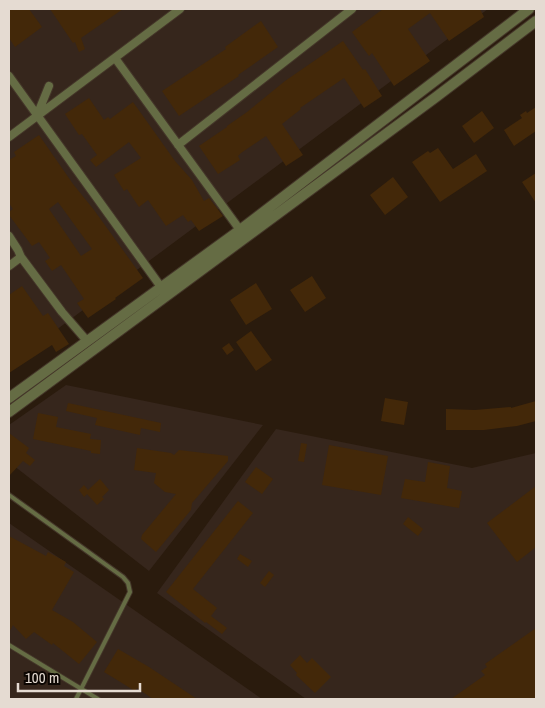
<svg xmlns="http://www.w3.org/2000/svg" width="545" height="708" viewBox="0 0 545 708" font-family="'Archivo Narrow',sans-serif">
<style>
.industrial{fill:#36261c}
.building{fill:#432809;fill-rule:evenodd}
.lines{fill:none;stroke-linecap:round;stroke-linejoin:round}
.service-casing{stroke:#443629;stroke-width:6}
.minor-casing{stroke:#443629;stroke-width:10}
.tertiary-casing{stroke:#443629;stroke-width:12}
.service{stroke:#656c44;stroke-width:4}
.minor{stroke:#656c44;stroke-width:8}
.tertiary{stroke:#656c44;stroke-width:10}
</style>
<rect width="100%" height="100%" fill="#2a1b0d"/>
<path class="industrial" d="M9 9H488L9 365Z
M66 385 263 425 149 571 9 462V425Z
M276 429 472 468 536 453V699H306L157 593Z
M9 523 262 699H9Z"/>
<path class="building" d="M9 9H29L42 27 15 47 9 38Z
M50 9H123L81 38 85 49 79 52 75 42 73 43Z
M383 9H480L484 17 449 41 430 13 408 29 430 61 394 86 372 53 369 56 352 32Z
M261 21 278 47 238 75 239 76 179 116 162 91 226 49 225 47Z
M343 41 363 70 365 69 382 96 364 108 344 78 300 108 301 109 282 124 303 155 286 166 266 136 241 153 238 156 240 160 218 174 199 146 227 127V126L247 112 285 81Z
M89 98 104 120 108 117 110 119 133 102 175 161 192 180 204 201 209 198 223 216 199 231 191 220 188 222 183 215 166 226 148 200 139 207 127 189 124 191 114 175 141 158 129 142 96 167 90 160 97 155 82 134 79 135 65 114Z
M536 107V131L514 146 504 130 522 118 520 115 526 111 527 113Z
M482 111 494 128 474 143 462 126Z
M39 135 73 184 94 210 143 278 115 298 116 299 88 318 77 303 84 299 61 265 52 271 45 261 50 258 39 242 32 246 9 215V212L13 209 9 203V160L16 156 14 152ZM58 202 92 249 81 256 49 209Z
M438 148 453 169 476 154 487 171 440 202 412 162 428 151 430 153Z
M536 173V203L522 182Z
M393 177 408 197 385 215 370 195Z
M312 276 326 298 305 312 290 290Z
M256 283 272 309 246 325 230 300Z
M22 286 43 316 48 313 69 344 56 352 52 345 9 373V295Z
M251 331 272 360 256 371 236 342Z
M229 343 234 350 227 355 222 348Z
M385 398 408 402 404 425 381 421Z
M536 401V421L517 426 484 430H446V409L475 410 511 407V408Z
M68 403 161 423 160 432 141 428 140 435 95 425 97 418 66 411Z
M38 413 58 417 56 427 91 434 90 439 101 440 100 454 91 453V451L33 439Z
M9 433 29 448 26 453 35 460 30 466 23 461 9 476Z
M301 443 307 444 304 462 298 461Z
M329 445 388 456 381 495 322 485Z
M137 448 171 453 174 455 179 450 228 456V461L192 503 191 510 156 552 141 539 142 535 176 494 165 492 154 483 156 473 134 470Z
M428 462 450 466 447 488 462 491 459 508 401 498 405 479 425 482Z
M256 467 273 479 262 494 245 482Z
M100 479 109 490 102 497 104 499 97 505 87 494 84 497 79 490 84 485 88 490Z
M536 486V547L517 562 487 523Z
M238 501 253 513 193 589 217 608 211 616 227 628 222 634 206 622 205 623 166 592Z
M408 517 423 529 418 536 403 524Z
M9 536 46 556 48 552 66 562 64 566 74 572 52 610 73 622 97 642 79 664 53 643 52 645 34 632 26 639 13 625 9 632Z
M240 554 252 561 248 567 237 559Z
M269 571 274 575 265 587 260 583Z
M536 628V699H451L485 675 481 671 487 667 485 664Z
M118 649 149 667 197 699H153L137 688 135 691 104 672Z
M300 655 307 663 312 658 331 677 315 693 296 675 297 673 290 665Z"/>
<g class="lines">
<g class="service-casing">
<path id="service" d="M9 495 123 577 128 583 130 592 76 699
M9 645 98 699"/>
</g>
<g class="minor-casing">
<path id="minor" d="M115 58 240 230
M9 76 161 287
M38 113 49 86
M9 137 180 9
M178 145 352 9
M9 236 18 250 21 257 62 312 87 341
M9 266 21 257"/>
</g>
<g class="tertiary-casing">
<path id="tertiary" d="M9 398 240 230 529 9
M9 412 436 97 536 21"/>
</g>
<use href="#service" class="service"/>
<use href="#minor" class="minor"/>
<use href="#tertiary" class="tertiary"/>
</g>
<rect width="545" height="708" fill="none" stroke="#e5dbd2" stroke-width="20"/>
<path d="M18 683v8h122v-8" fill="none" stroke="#e5dbd2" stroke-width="2.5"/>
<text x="25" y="683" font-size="15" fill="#e5dbd2" stroke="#0d0703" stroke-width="4" paint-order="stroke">100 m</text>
</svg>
